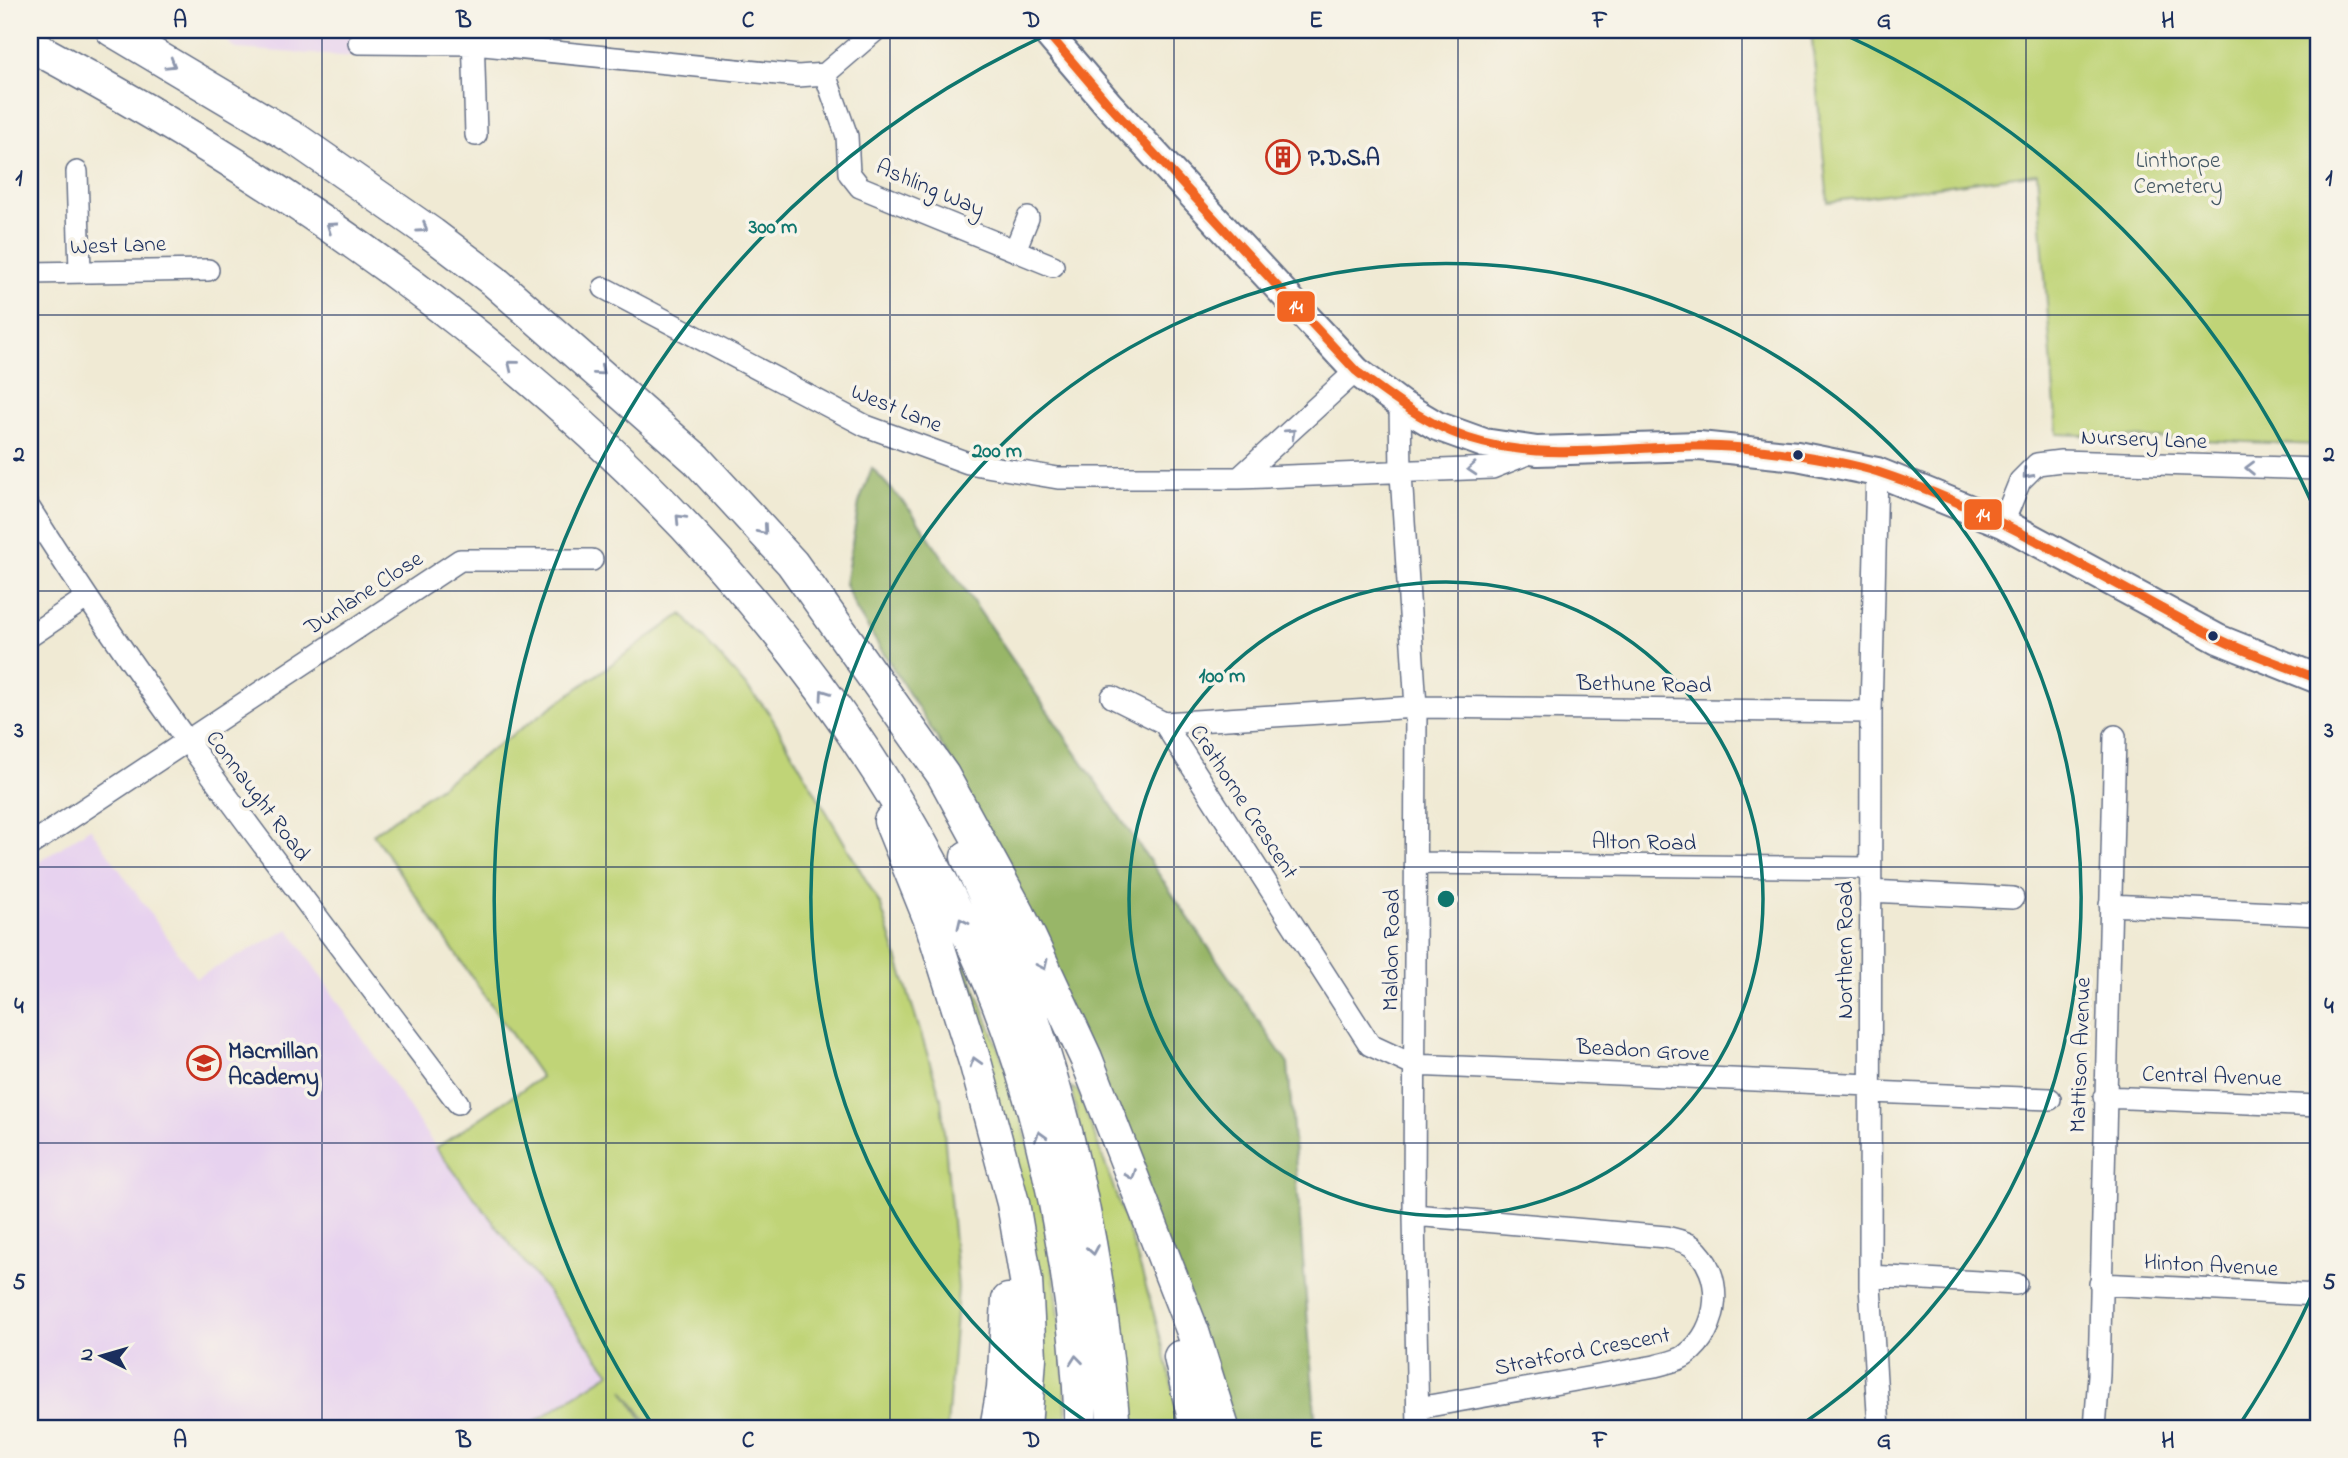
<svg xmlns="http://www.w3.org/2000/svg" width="2348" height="1458" viewBox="0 0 2348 1458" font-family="'Indie Flower',sans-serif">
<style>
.built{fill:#e7d2ef}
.green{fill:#c0d477;stroke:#6e826a;stroke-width:2}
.forest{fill:#98b668;stroke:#5a7263;stroke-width:2}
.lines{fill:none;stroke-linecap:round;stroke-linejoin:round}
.minor-casing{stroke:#667087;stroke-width:24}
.major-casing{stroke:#667087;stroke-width:32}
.highway-casing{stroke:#667087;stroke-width:35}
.minor{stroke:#fff;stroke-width:21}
.major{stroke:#fff;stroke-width:28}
.highway{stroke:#fff;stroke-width:32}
.bus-1-casing{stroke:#f7f3e8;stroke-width:14}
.bus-1{stroke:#f26522;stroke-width:9}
.oneway{stroke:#8d97ae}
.grid{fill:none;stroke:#1b2f5e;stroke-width:2;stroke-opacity:0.55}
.ring{fill:none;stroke:#0f766e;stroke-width:3.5}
.bus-dot{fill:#1b2f5e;stroke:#f7f3e8;stroke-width:2.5}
.labels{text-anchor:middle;stroke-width:7;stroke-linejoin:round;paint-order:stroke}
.poi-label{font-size:23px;font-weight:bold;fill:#1b2f5e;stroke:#f7f3e8;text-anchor:start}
.park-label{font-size:23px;fill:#445864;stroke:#f7f3e8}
.street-label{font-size:23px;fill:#1b2f5e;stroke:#f7f3e8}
.centre{fill:#0f766e;stroke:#f7f3e8;stroke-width:3.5}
.ring-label{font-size:21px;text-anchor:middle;font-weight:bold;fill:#0f766e;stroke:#f7f3e8;stroke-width:7;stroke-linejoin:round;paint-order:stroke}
.line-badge{stroke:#f7f3e8;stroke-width:2.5}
.badge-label{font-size:19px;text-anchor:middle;font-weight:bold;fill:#fff}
.neatline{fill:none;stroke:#1b2f5e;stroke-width:2.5}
.grid-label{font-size:23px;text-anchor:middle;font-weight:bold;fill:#1b2f5e}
</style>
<rect width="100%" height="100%" fill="#f7f3e8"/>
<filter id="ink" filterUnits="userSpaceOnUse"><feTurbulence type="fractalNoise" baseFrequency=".0143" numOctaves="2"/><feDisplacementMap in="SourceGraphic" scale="14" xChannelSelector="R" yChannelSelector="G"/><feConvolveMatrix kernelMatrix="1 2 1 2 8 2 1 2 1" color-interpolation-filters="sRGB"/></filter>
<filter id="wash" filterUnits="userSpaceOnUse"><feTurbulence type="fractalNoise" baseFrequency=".00686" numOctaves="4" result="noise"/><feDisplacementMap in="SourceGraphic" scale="28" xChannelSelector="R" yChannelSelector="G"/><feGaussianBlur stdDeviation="1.57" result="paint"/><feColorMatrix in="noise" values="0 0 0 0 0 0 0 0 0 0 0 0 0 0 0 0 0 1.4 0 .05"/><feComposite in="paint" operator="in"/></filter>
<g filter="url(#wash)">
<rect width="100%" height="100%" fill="#f0ead4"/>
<path class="built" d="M216 30H356L357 57 235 49Z
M90 828 196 978 289 929 436 1148 610 1374 525 1428H30V868Z"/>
<path class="green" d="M1811 30H2318V445L2057 434 2037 173 1828 202Z
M682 614 768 711 881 906 941 1098 958 1288 947 1428H652L623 1390 648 1428H525L610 1373 436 1148 541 1077 373 834Z
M965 962C979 998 994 1035 1007 1072 1044 1184 1064 1310 1067 1428H1030L1034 1344 957 966Z
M1071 1087 1078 1091C1120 1202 1159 1311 1181 1428H1121L1108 1268Z"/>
<path class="forest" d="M872 468 912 512 1288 1064 1316 1428H1230L952 762 857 611 845 584 859 503Z"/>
</g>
<g filter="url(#ink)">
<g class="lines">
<g class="minor-casing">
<path id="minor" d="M473 32 476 135
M359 43 474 44 798 76 825 74 876 30
M825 74 847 136 849 173 860 187 1053 266
M77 172 80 271
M1015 250 1028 218
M30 273 208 270
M604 288 866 426 968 463 1058 478H1239L1492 468 1535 451
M1400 404 1401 474 1416 707 1414 1215 1418 1428
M1877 472 1871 712 1870 1286 1879 1428
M1239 478 1356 371
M30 509C160 716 311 908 458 1103
M2003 523 2020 481 2037 464 2061 461 2318 469
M30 636 86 598
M1112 697 1164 723
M30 845 460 560H592
M1418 863 1870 868
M1870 891 2013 898
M2110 905 2318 915
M1870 1085 1413 1065 1370 1045 1164 723 1416 707 1871 712
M1871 1092 2050 1099
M2104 1097 2318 1106
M1414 1215 1666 1237C1674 1239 1685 1241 1692 1246 1726 1274 1720 1330 1686 1355 1679 1361 1665 1363 1655 1366L1418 1408
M1870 1276 2016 1284
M2100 1284 2318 1295
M2095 1428 2099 1375 2115 736"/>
</g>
<g class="major-casing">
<path id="major" d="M1045 30 1109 105 1356 371 1400 404 1437 426 1484 443 1537 451 1699 446 1797 456 1877 472 2003 523 2218 639 2318 679"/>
</g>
<g class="highway-casing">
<path id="highway" d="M112 30 297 140 432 234 494 281 696 459 792 563 943 775 1019 914 1086 1058 1193 1332 1223 1428
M30 45C429 258 807 555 989 981 1046 1115 1076 1283 1081 1428
M890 821 930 920 976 1065 1013 1203 1026 1280 1030 1358 1025 1428
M967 857C1055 1040 1097 1227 1114 1428
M1180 1357 1196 1428
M996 1428 1003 1389 1008 1300"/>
</g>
<use href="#minor" class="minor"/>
<use href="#major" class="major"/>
<use href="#highway" class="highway"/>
<g class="bus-1-casing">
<path id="bus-1" d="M1045 30 1109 105 1356 371C1396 401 1435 431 1484 443 1552 460 1626 447 1695 446 1743 445 1833 458 1878 472 1998 511 2104 580 2215 637 2248 654 2284 665 2318 679"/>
</g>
<use href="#bus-1" class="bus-1"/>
</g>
<defs><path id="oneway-chevron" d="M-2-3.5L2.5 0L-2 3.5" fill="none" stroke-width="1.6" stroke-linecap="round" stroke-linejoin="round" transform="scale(1.75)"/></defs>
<g class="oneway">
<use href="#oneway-chevron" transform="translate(171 64) rotate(31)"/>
<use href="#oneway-chevron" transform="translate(331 227) rotate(-145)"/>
<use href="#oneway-chevron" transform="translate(423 228) rotate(35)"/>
<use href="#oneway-chevron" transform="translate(512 365) rotate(-141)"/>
<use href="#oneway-chevron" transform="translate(600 371) rotate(41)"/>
<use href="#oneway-chevron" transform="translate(1291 433) rotate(-42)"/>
<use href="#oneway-chevron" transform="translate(2250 468) rotate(-179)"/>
<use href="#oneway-chevron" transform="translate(1472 469) rotate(176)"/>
<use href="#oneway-chevron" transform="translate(2027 474) rotate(132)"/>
<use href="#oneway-chevron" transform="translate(680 519) rotate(-133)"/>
<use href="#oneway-chevron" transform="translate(763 530) rotate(49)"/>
<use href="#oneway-chevron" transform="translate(824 694) rotate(-125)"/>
<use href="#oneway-chevron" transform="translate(962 923) rotate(-115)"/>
<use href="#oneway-chevron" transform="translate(1043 965) rotate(65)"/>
<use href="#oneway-chevron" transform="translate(975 1062) rotate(-107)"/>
<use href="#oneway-chevron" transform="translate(1040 1136) rotate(-106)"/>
<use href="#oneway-chevron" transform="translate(1131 1175) rotate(69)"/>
<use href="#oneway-chevron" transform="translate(1093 1250) rotate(80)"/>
<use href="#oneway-chevron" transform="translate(1076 1360) rotate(-96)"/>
</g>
</g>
<path class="grid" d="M322 30V1428M606 30V1428M890 30V1428M1174 30V1428M1458 30V1428M1742 30V1428M2026 30V1428M30 315H2318M30 591H2318M30 867H2318M30 1143H2318"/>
<g class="ring">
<circle cx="1446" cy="899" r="317"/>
<path d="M1091 1425A635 635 0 1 1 1801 1425"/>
<path d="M2316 1286A952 952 0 0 1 2240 1424M652 1424A952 952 0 0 1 1051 33M1841 33A952 952 0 0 1 2316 512"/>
</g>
<defs>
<g id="building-ring" transform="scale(1.75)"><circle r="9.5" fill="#f7f3e8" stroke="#c8321e" stroke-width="1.5"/><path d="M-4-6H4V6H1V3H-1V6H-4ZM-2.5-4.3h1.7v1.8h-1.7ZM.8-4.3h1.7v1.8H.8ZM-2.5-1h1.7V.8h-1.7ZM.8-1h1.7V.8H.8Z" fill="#c8321e"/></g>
<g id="school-ring" transform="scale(1.75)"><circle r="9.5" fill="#f7f3e8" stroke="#c8321e" stroke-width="1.5"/><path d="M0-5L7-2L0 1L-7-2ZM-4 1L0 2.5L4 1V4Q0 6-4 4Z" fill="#c8321e"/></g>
</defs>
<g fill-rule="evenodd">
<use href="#building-ring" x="1283" y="157"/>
<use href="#school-ring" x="204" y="1063"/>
</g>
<g class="bus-dot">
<circle cx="1798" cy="455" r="6"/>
<circle cx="2213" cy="636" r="6"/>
</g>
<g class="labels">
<g class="poi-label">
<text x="1308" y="165">P.D.S.A</text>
<text x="228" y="1058">Macmillan<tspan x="228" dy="26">Academy</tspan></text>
</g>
<g class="park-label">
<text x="2178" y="167">Linthorpe<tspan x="2178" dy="26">Cemetery</tspan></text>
</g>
<g class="street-label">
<text transform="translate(931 187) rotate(23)" y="8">Ashling Way</text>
<text transform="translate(118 244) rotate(-2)" y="8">West Lane</text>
<text transform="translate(897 407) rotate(22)" y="8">West Lane</text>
<text transform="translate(2144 438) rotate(2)" y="8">Nursery Lane</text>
<text transform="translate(363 592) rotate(-33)" y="8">Dunlane Close</text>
<text transform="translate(1644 683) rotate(1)" y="8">Bethune Road</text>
<text transform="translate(259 795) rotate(53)" y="8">Connaught Road</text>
<text transform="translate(1245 801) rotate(57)" y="8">Crathorne Crescent</text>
<text transform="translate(1644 841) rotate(1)" y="8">Alton Road</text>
<text transform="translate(1390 950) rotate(-89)" y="8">Maldon Road</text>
<text transform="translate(1844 950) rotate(-90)" y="8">Northern Road</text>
<text transform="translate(1643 1049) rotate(3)" y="8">Beadon Grove</text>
<text transform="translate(2079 1055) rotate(-88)" y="8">Mattison Avenue</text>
<text transform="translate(2212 1075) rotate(2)" y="8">Central Avenue</text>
<text transform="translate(2211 1264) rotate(3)" y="8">Hinton Avenue</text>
<text transform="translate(1582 1350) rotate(-11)" y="8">Stratford Crescent</text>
</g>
</g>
<circle cx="1446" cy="899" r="10" class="centre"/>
<g class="ring-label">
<text x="773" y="233">300 m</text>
<text x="997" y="457">200 m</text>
<text x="1222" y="682">100 m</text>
</g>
<g class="line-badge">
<rect x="1276" y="290" width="40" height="33" rx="7" fill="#f26522"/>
<rect x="1963" y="498" width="40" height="33" rx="7" fill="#f26522"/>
</g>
<g class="badge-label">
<text x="1296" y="313">14</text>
<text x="1983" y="521">14</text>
</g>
<rect width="2348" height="1458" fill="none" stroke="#f7f3e8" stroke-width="77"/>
<g transform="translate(102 1356) rotate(275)" stroke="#f7f3e8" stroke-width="5" paint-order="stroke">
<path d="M0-5L12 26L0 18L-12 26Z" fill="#1b2f5e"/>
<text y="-10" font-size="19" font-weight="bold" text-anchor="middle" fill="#1b2f5e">N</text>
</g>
<rect x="38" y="38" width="2272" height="1382" class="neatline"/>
<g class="grid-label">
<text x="180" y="27">A</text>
<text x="464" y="27">B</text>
<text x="748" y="27">C</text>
<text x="1032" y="27">D</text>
<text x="1316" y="27">E</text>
<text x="1600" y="27">F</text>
<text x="1884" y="27">G</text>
<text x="2168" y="27">H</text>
<text x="19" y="185">1</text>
<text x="2329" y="185">1</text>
<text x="19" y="461">2</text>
<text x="2329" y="461">2</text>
<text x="19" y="737">3</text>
<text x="2329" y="737">3</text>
<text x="19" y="1013">4</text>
<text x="2329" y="1013">4</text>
<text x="19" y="1289">5</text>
<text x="2329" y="1289">5</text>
<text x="180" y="1447">A</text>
<text x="464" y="1447">B</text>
<text x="748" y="1447">C</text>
<text x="1032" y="1447">D</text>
<text x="1316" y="1447">E</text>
<text x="1600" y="1447">F</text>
<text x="1884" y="1447">G</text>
<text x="2168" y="1447">H</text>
</g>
</svg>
